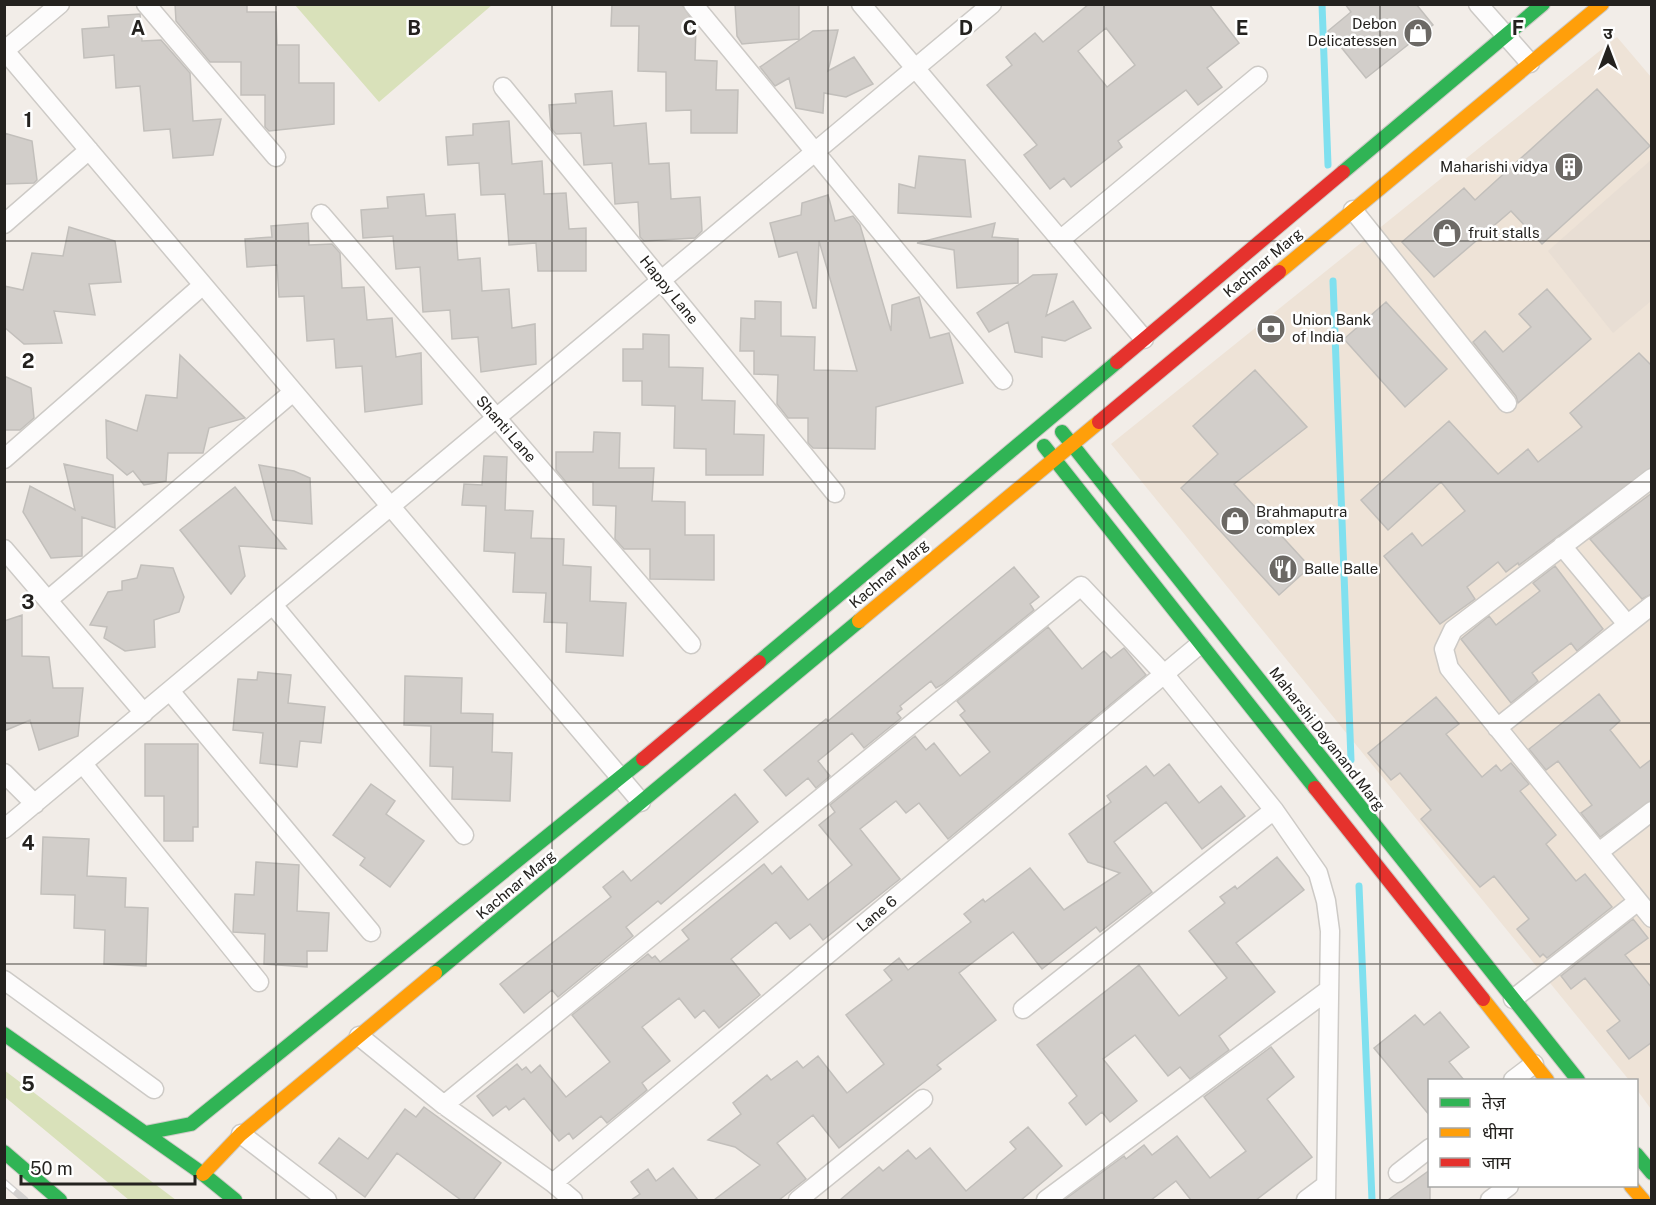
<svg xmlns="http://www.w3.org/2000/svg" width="1656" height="1205" viewBox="0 0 1656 1205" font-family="'Public Sans','Noto Sans Devanagari',sans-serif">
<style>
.commercial{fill:#eee3d7}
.built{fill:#e8ded4}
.green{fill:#d9e1ba}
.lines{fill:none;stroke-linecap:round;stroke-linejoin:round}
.stream{stroke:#80e0ef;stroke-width:7}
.building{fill:#d2ceca;stroke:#c2bfbb;stroke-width:1.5;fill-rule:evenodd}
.street-casing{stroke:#cdcac6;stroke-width:21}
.fast-casing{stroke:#cdcac6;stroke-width:16}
.slow-casing{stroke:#cdcac6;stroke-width:16}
.jam-casing{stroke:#cdcac6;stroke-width:16}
.street{stroke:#fdfcfc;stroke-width:18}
.fast{stroke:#30b455;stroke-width:14}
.slow{stroke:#ff9f0a;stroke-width:14}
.jam{stroke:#e5322d;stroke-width:14}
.rail-casing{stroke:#d3d1cf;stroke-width:7}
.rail{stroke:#fff;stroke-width:4.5;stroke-dasharray:14;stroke-linecap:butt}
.grid{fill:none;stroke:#24221f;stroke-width:1.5;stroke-opacity:0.55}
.labels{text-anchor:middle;stroke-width:5;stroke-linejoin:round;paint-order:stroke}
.poi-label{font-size:15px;fill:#24221f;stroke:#fff;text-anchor:start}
.street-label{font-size:15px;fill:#24221f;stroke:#fff}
.grid-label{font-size:20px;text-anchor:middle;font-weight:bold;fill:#24221f;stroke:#fff;stroke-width:5;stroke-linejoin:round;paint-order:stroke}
</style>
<rect width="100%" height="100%" fill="#f2ede8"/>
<path class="commercial" d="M1617 37 1651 77V1109L1637 1090 1636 1080H1629L1111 444Z"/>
<path class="built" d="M1651 160V301L1613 333 1548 251Z"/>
<path class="green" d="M295 5H492L379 102Z
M4 1070 176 1200H129L5 1097Z"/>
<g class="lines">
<path class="stream" d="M1322 4 1328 165
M1333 281 1351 760
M1359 886 1372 1200"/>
</g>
<path class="building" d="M175 4H247V12H276L277 45H299V83H334V124L269 131 265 127V95H241V62H210L176 21Z
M612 4H682L696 26 695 60 717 61 716 90H738L737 133H691V110L666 111V72L638 71 639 26H611Z
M735 4H799V39L742 44 737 36Z
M1089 4H1209L1239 43 1207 68 1222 87 1198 105 1186 90 1118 141 1122 147 1071 187 1064 178 1050 189 1024 155 1037 145 987 85 1012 65 1006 57 1035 33 1043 42ZM1106 28 1135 65 1107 87 1078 51Z
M1345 4H1416L1433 25 1366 78 1328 31 1351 12Z
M140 14 142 41 161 40 190 73 193 121 221 119 213 155 173 158 170 129 144 131 140 86 116 88 114 55 84 58 82 29 109 27 108 16Z
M838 30 828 71 854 57 873 84 846 97 824 93 823 113 796 108 789 78 775 86 760 67 813 31Z
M1597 89 1650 146 1542 244 1511 211 1434 277 1402 242 1464 188 1475 200Z
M612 91 614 126 646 123 649 164 669 163 671 199 700 197 702 231 695 238 644 241 640 237 638 202 615 204 612 163 584 165 581 133 556 134 551 128 549 105 576 103 575 94Z
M509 121 512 164 542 161 544 194 566 193 569 229 586 228V271H538L536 243 509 245 505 194 481 195 479 163 448 165 446 137 473 135V124Z
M4 133 32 141 37 180 34 183 4 184Z
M919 156 965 160 971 217 898 213 899 184 915 188Z
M424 194 426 216 455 214 458 260 480 258 482 291 509 289 512 328 535 324 536 364 481 372 478 337 452 339 450 310 423 312 420 267 396 269 393 236 363 238 361 210 388 208 387 197Z
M828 195 835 221 853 216 860 225 891 331 892 305 919 297 930 338 949 333 963 383 876 407 875 449 813 448 808 443V418H788L777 404 778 375 754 374V351H740L741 318 755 319V301L781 302V336L815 337 814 370 857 371 819 241 816 308H813L797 252 779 257 770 223 801 215 802 203Z
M308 223 309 245 332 244 340 253 342 288 364 287 367 320 392 318 396 357 421 353 422 404 365 412 362 366 336 368 334 339 307 341 304 296 279 297 277 265 247 267 245 239 272 237 271 226Z
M995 223 992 237 1018 239V283L957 288 954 250 917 243Z
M69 227 115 241 121 282 89 284 95 315 54 311 62 343 24 344 4 327V286L23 290 32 253 63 256Z
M1057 274 1046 316 1073 301 1091 328 1065 341 1042 337V357L1015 352 1008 322 989 332 977 313 1033 275Z
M1547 289 1591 339 1518 403 1516 396 1473 342 1485 331 1503 352 1531 327 1519 314Z
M1386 302 1447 369 1405 407 1344 339Z
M643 334 669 335V367L703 368 702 400 735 401 734 434 764 435 763 475H706V449L674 448 675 406 642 405V381H623V349H643Z
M1639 353 1652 366V467L1519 565 1518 563 1506 572 1498 562 1467 587 1475 599 1440 624 1384 556 1412 533 1422 546 1465 511 1441 482 1388 530 1361 500 1449 421 1498 474 1528 449 1538 462 1582 427 1570 413Z
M180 355 245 418 209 428 203 453H168L166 481 144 485 133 471 127 475 107 458 106 420 137 431 146 395 177 398Z
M1255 370 1307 427 1234 484 1310 567 1279 595 1181 488 1218 454 1193 426Z
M4 376 31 388 34 418 20 430H4Z
M594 432 620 433 619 468H654L652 501 685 502V535H714V580L650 579V549H624L615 539 616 506 593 505V482H566L556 470V452H593Z
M484 456 507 457 505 510 533 511 531 538 564 539 563 565 591 567 590 601 626 603 623 656 566 652 567 623 544 622 546 593 513 592 515 553 484 551 486 506 462 505 464 484 482 485Z
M64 464 113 475 115 528 82 517V556L51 558 23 512 30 486 75 510Z
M259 465 294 471 310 478 312 524 273 520Z
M235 487 286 549 239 546 245 576 231 594 180 530Z
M1652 493V594L1642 599 1590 539Z
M141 565 173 568 184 597 179 612 154 620 155 647 125 651 104 638 107 627 90 625 108 592 122 590V581L137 578Z
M1555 566 1603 629 1577 651 1571 643 1532 673 1538 681 1511 703 1461 639 1489 616 1496 625 1540 591 1533 583Z
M1014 567 1039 597 1030 604 1034 610 943 684 936 688 931 681 900 706 902 709 897 713 901 718 864 748 852 733 818 761 830 776 816 788 808 778 786 796 764 770 826 719 828 721Z
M22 615V656L49 657 53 688H83L78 736 39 750 30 720 4 731V621Z
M1048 627 1082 669 1104 651 1111 658 1124 648 1146 675 948 839 919 803 906 813 896 801 860 829 900 879 823 940 810 924 790 939 776 922 731 959 760 995 719 1028 704 1010 695 1018 679 998 642 1027 670 1061 642 1083 647 1090 607 1123 601 1116 573 1139 569 1133 559 1141 524 1098 509 1110 506 1106 493 1116 477 1096 517 1064 522 1070 526 1067 531 1073 540 1065 566 1097 610 1062 572 1015 648 954 652 958 655 956 660 962 689 939 682 930 764 864 772 874 781 866 808 900 852 865 819 825 835 812 830 805 915 736 926 750 934 743 960 776 990 752 960 715 965 711 957 701Z
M258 672 291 675 288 703 325 707 321 743 300 741 297 767 260 763 263 733 233 730 238 679 257 680Z
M405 676 462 678 461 713 493 714 492 752 512 753 510 801 452 799 453 767 430 766 431 726 404 725Z
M1599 694 1620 721 1610 730 1640 768 1652 759V800L1600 837 1581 813 1592 805 1558 761 1546 770 1529 749Z
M1436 697 1459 724 1446 734 1482 777 1496 765 1501 771 1511 763 1529 784 1520 791 1556 835 1546 844 1576 881 1585 874 1612 907 1547 958 1543 954 1540 957 1517 929 1529 919 1494 876 1480 887 1421 819 1431 810 1400 773 1391 780 1368 753Z
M145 744H198V827H193V841H164V796H145Z
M1169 764 1199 803 1221 786 1245 816 1202 849 1166 802 1114 842 1152 892 1100 932 1096 927 1042 969 1013 932 959 973 996 1020 937 1065 941 1069 839 1148 813 1115 777 1143 806 1179 779 1200H714L760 1165 735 1147 708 1140 741 1114 733 1103 767 1075 771 1080 797 1061 803 1068 818 1056 847 1093 884 1064 846 1015 892 980 884 970 899 958 908 970 971 922 964 914 983 899 985 902 1030 868 1064 910 1120 873 1088 862 1069 834 1111 802 1107 796 1146 766 1154 776Z
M371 784 395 801 386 814 424 841 390 887 360 865 365 858 333 835Z
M735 794 758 822 661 904 658 901 626 927 633 936 558 997 552 990 524 1013 500 984 611 897 603 887 623 871 631 881Z
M43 837 89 839 87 876 126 878 125 907 148 908 146 966 104 964 105 930 74 928 75 895 41 894Z
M1277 857 1304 890 1236 943 1275 992 1219 1036 1229 1050 1190 1079 1180 1067 1168 1076 1135 1035 1103 1059 1137 1101 1110 1122 1102 1112 1086 1125 1069 1103 1077 1096 1037 1045 1139 965 1179 1016 1227 978 1189 931 1225 903 1220 897 1235 886 1237 889Z
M256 862 299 865 297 911 329 913 327 951H307V967L264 964 265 934 233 932 235 894 254 895Z
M1633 919 1648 938 1625 955 1652 988V1042L1629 1059 1607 1031 1620 1021 1585 978 1571 989 1561 976Z
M1440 1012 1469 1047 1449 1062 1464 1080H1430V1116L1374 1048 1415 1015 1424 1025Z
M1271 1047 1294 1077 1267 1099 1312 1157 1256 1200H1191L1176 1181 1151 1200H1064L1124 1156 1126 1159 1144 1145 1152 1155 1177 1136 1210 1178 1246 1151 1204 1097Z
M424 1107 501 1163 473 1200H461L397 1153 365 1197 319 1163 339 1138 368 1159 405 1109 416 1117Z
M1028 1127 1062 1166 1021 1200H840L879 1167 883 1171 908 1150 916 1159 930 1148 966 1191 1016 1149 1010 1142Z
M673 1168 698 1200H631L640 1194 631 1182 648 1169 656 1181Z
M1430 1170V1200H1388Z"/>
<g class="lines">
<g class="street-casing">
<path id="street" d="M146 4 276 157
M693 4 1003 380
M861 4 1144 339
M1478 4 1530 63
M4 51 60 4
M5 51 641 802
M503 87 835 493
M1353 210 1507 403
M321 214 691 644
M4 224 89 150
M1060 240 1258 76
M4 459 203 285
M1652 478 1453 630 1444 649 1449 668 1652 918
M1562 546 1627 624
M4 549 144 713
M48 600 293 392
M273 605 464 835
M170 691 371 932
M1497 728 1652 605
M83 764 259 982
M4 773 35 804
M4 829 992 4
M1599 852 1652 811
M4 980 154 1089
M1513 999 1637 902
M1023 1009 1274 810
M359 1036 444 1105 553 1183 573 1200
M1513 1080 1534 1064
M444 1105 1081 586 1165 675 1274 810 1318 873 1326 901 1330 931 1326 1200
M241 1134 327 1200
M1398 1173 1430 1148
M553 1183 1199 645
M798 1200 923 1099
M1046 1200 1327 991
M1306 1200 1326 1185
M1490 1200 1509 1186"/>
</g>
<g class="fast-casing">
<path id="fast" d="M1343 172 1543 4
M1062 432 1578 1080
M1044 446 1315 788
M759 662 1117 362
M435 973 859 621
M4 1034 203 1174 235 1200
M145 1133 191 1124 643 759
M4 1152 60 1200
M1636 1154 1652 1173"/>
</g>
<g class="slow-casing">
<path id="slow" d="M1279 272 1602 4
M859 621 1099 422
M1483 999 1547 1080
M203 1174 241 1134 435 973
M1631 1186 1643 1200"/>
</g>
<g class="jam-casing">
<path id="jam" d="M1117 362 1343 172
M1099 422 1279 272
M643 759 759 662
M1315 788 1483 999"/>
</g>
<use href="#street" class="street"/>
<use href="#fast" class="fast"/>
<use href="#slow" class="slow"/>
<use href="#jam" class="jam"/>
<g class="rail-casing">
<path id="rail" d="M4 1182 25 1200"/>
</g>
<use href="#rail" class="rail"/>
</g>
<path class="grid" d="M276 4V1200M552 4V1200M828 4V1200M1104 4V1200M1380 4V1200M4 241H1652M4 482H1652M4 723H1652M4 964H1652"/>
<defs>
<g id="shop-disc" transform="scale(1.5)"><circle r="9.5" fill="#6c6965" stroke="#fff"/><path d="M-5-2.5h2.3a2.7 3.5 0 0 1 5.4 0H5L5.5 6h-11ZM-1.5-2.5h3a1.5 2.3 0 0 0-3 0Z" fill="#fff"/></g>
<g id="building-disc" transform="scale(1.5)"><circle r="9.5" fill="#6c6965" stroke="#fff"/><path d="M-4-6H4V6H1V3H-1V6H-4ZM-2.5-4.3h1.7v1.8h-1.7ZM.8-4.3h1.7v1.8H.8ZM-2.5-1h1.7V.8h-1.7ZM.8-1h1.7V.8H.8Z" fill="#fff"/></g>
<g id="bank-disc" transform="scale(1.5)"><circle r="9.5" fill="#6c6965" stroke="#fff"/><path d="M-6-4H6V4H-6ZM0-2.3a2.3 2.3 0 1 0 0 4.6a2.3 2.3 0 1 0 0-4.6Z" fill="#fff"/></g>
<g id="restaurant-disc" transform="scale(1.5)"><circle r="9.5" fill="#6c6965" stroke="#fff"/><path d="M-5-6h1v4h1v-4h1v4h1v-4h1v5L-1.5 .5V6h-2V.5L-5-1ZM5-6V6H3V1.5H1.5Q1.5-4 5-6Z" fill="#fff"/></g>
</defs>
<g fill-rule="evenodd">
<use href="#shop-disc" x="1418" y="33"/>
<use href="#building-disc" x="1569" y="167"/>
<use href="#shop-disc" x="1447" y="233"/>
<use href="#bank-disc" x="1271" y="329"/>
<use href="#shop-disc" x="1235" y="521"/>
<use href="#restaurant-disc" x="1283" y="569"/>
</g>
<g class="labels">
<g class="poi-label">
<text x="1397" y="29" text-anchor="end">Debon<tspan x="1397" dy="17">Delicatessen</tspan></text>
<text x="1548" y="172" text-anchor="end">Maharishi vidya</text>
<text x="1468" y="238">fruit stalls</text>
<text x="1292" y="325">Union Bank<tspan x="1292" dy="17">of India</tspan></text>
<text x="1256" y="517">Brahmaputra<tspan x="1256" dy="17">complex</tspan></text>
<text x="1304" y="574">Balle Balle</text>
</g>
<g class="street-label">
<text transform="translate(1263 263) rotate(-40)" y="5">Kachnar Marg</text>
<text transform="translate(669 290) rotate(51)" y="5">Happy Lane</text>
<text transform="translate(506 429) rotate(49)" y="5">Shanti Lane</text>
<text transform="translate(889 574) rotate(-40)" y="5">Kachnar Marg</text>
<text transform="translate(1327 739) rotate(52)" y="5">Maharshi Dayanand Marg</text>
<text transform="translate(516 885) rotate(-40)" y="5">Kachnar Marg</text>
<text transform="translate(877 914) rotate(-40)" y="5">Lane 6</text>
</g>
</g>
<g class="grid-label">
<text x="138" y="35">A</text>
<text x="414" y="35">B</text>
<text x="690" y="35">C</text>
<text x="966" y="35">D</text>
<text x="1242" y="35">E</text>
<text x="1518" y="35">F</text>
<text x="28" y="127">1</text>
<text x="28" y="368">2</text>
<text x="28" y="609">3</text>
<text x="28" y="850">4</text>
<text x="28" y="1091">5</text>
</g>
<rect width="1656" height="1205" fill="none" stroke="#24221f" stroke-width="12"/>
<rect x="1428" y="1079" width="210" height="108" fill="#ffffff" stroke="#a7a7a5" stroke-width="1.5"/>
<rect x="1440" y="1098" width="30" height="9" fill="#30b455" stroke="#a7a7a5" stroke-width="1.5"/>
<text x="1482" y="1109" font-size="18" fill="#24221f">तेज़</text>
<rect x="1440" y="1128" width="30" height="9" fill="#ff9f0a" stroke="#a7a7a5" stroke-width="1.5"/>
<text x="1482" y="1139" font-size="18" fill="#24221f">धीमा</text>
<rect x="1440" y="1158" width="30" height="9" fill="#e5322d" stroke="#a7a7a5" stroke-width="1.5"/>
<text x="1482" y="1169" font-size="18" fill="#24221f">जाम</text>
<g transform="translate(1608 48)" stroke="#ffffff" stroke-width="4.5" paint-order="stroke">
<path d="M0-4.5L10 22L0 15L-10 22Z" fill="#24221f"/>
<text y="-9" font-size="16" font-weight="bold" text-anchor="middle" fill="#24221f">उ</text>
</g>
<path d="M21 1175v9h174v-9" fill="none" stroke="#24221f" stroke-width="3"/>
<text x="30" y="1175" font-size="18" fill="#24221f" stroke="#ffffff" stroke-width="4.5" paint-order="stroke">50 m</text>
</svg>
